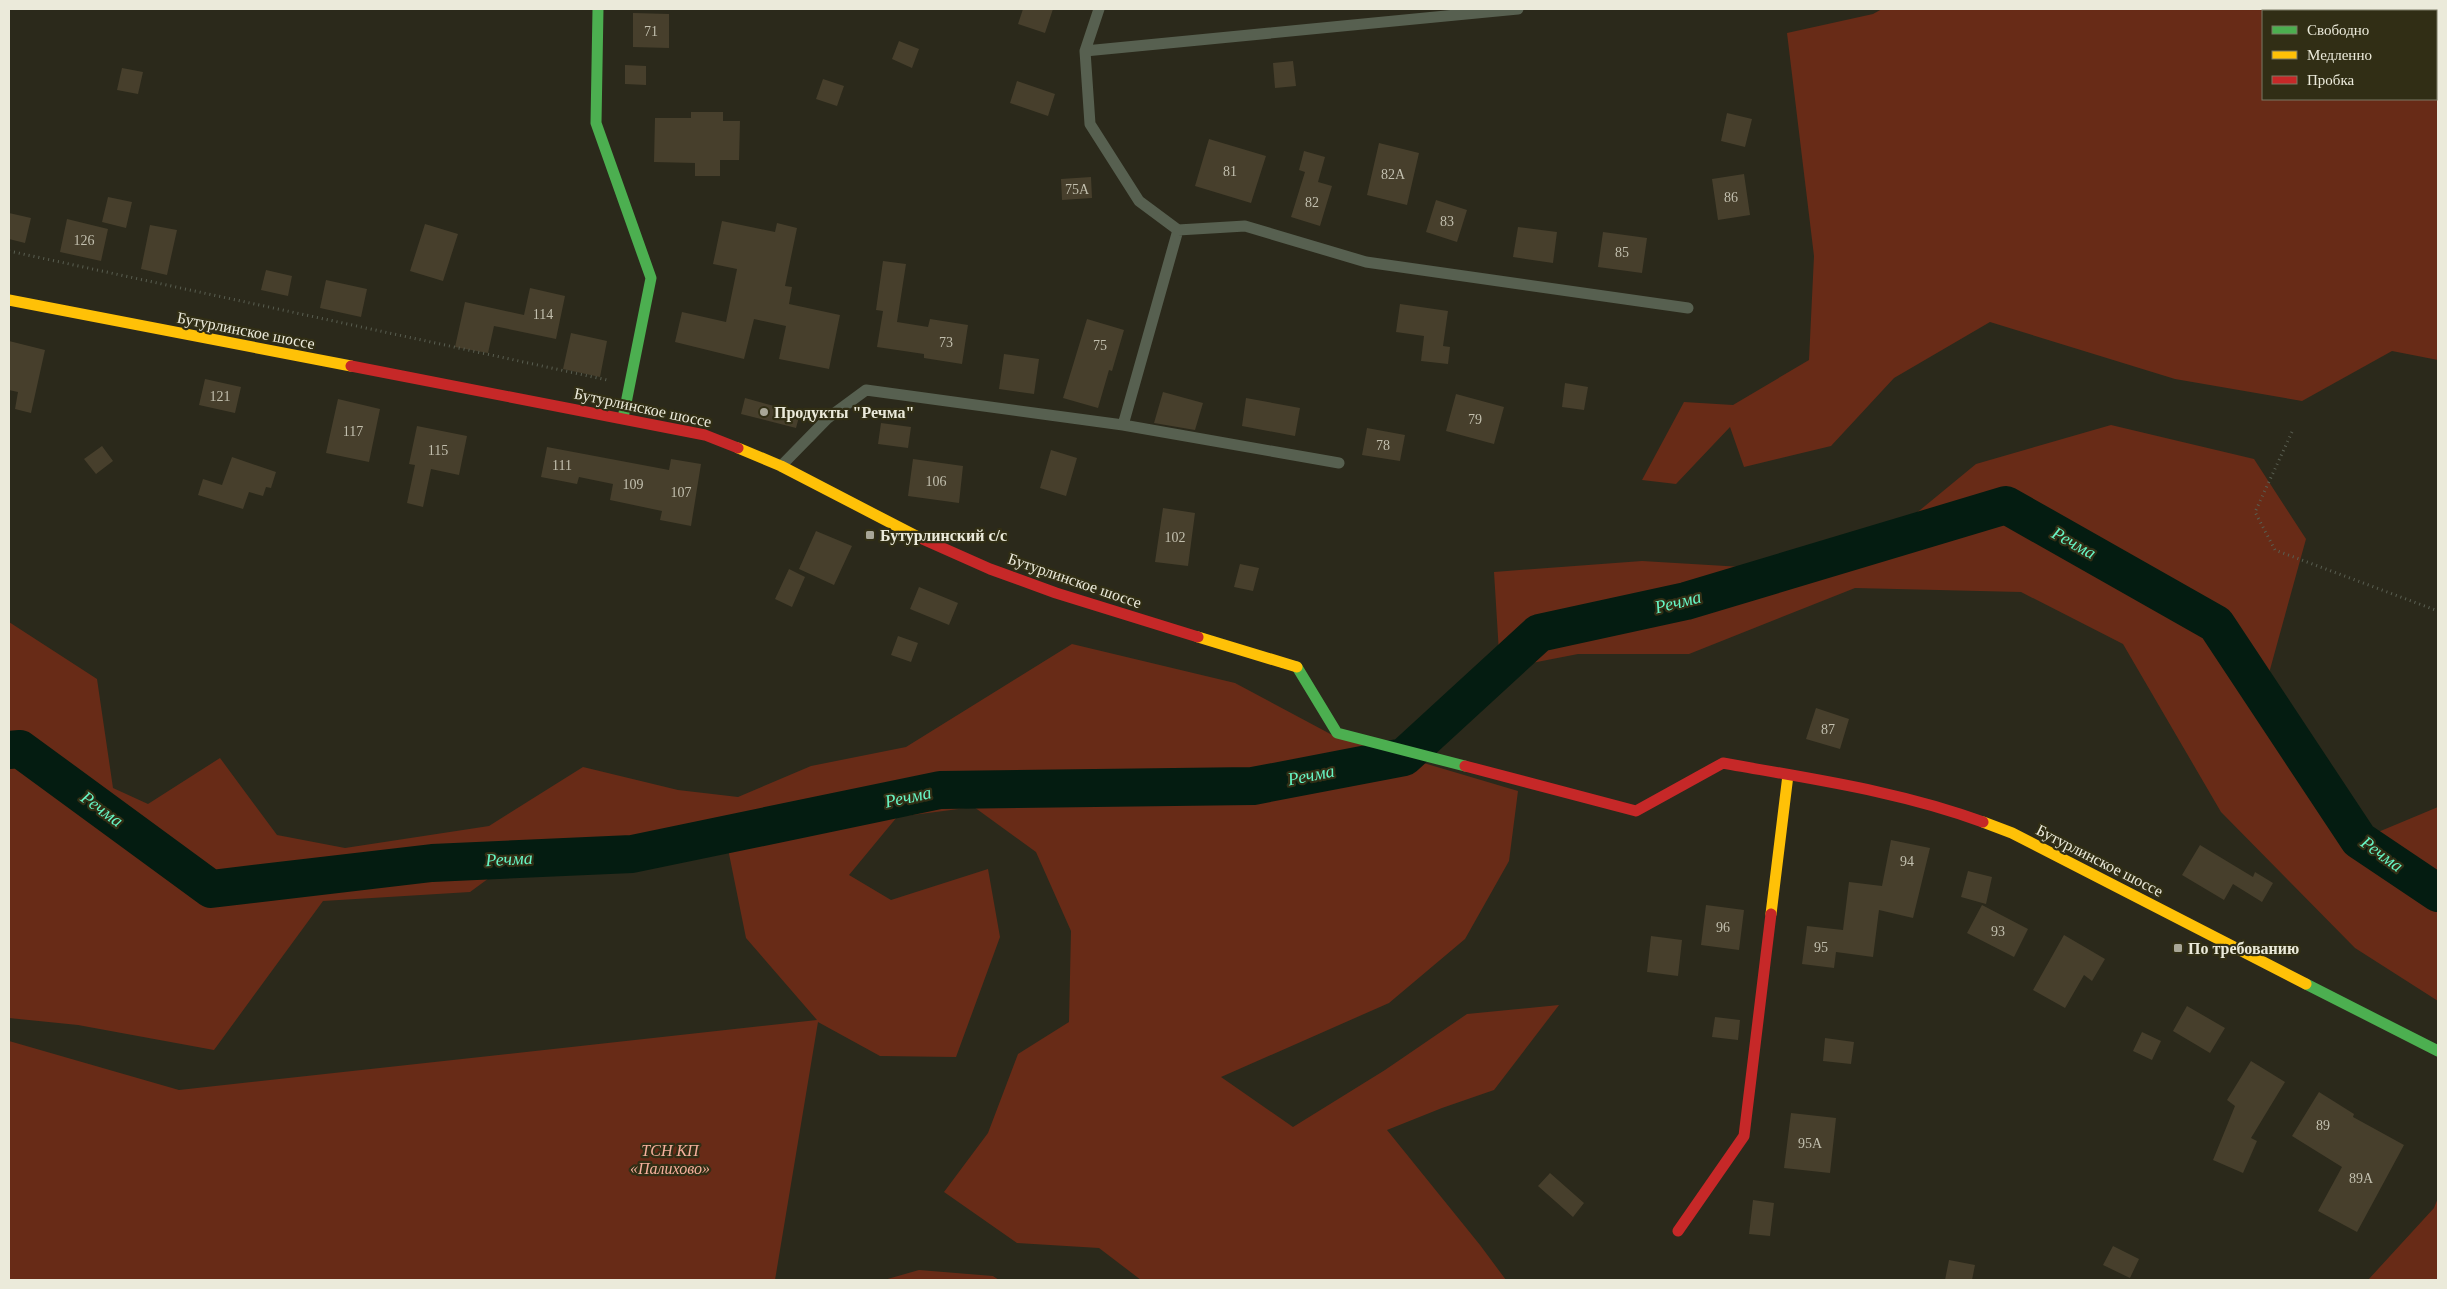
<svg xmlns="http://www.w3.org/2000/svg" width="2447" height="1289" viewBox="0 0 2447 1289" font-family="Georgia,serif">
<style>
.green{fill:#682b17;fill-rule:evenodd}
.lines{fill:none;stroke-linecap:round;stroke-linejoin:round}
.river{stroke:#041c11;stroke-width:38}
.building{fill:#473f2c}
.path{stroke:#595e51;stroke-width:3;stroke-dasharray:1 4;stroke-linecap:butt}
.lane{stroke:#576050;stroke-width:11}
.fast{stroke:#4caf50;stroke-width:11}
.slow{stroke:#ffc107;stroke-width:11}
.jam{stroke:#c62828;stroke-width:11}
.poi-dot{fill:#a8a697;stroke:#312e15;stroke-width:2}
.labels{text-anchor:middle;stroke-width:4.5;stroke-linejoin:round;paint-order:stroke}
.number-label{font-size:14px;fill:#c2bfae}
.street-label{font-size:16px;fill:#ebeada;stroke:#312e15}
.poi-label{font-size:16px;font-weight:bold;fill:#ebeada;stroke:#312e15;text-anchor:start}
.park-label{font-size:16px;font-style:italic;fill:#f6b19d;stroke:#312e15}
.water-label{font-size:18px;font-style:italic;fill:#67f6c5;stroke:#312e15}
</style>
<rect width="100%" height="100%" fill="#2b291b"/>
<path class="green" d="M1882 9H2438V360L2392 351 2302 401 2175 379 1990 322 1894 378 1831 446 1744 467 1730 427 1676 484 1642 480 1684 402 1733 405 1809 360 1814 256 1787 33 1873 14ZM2263 11H2436V99H2263Z
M2111 425 2254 459 2306 539 2263 695 2359 840 2438 807V1001L2355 948 2221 812 2123 644 2021 592 1855 588 1689 654H1578L1500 669 1494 572 1642 561 1792 570 1880 543 1976 464Z
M9 622 97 679 113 788 148 804 220 758 277 835 345 848 489 826 583 767 678 790 738 797 811 766 906 747 1072 644 1235 683 1336 737 1518 791 1509 861 1465 939 1389 1003 1221 1077 1293 1127 1385 1070 1467 1014 1559 1005 1494 1090 1442 1108 1387 1130 1480 1245 1506 1280H1141L1099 1248 1017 1243 944 1192 988 1133 1018 1054 1069 1022 1071 931 1036 852 974 807 897 817 849 875 891 900 988 869 1000 937 956 1057 880 1056 818 1022 775 1280H9V1041L179 1090 817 1020 746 938 725 834 632 854 515 859 470 892 323 901 214 1050 78 1025 9 1018Z
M2438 1198V1280H2368L2434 1208Z
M919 1270 993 1276 999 1280H884Z"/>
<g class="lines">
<path class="river" d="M9 750 20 749 211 889 432 863 632 854 940 790 1253 786 1404 757 1539 633 1686 601 2006 505 2216 624 2359 840 2438 893"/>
</g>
<path class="building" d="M1023 9H1053L1045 33 1018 24Z
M633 13 669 14V48L633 47Z
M899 41 919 49 912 68 892 59Z
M1293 61 1296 86 1275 88 1273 63Z
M625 65 646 66V85L625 84Z
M122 68 143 72 138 94 117 90Z
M823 79 844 86 837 106 816 99Z
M1017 81 1055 94 1048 116 1010 103Z
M691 112H723V121H740L739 160H720V176H695V163L654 162 655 118H691Z
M1727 113 1752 119 1745 147 1721 141Z
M1209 139 1266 156 1251 203 1195 186Z
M1379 143 1419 153 1407 205 1367 195Z
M1304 151 1325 157 1318 182 1332 186 1320 226 1291 217 1305 172 1299 170Z
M1744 174 1750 215 1718 220 1712 179Z
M1091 177 1092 198 1062 200 1061 179Z
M108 197 132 202 126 228 102 222Z
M1436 200 1467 210 1457 242 1426 232Z
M9 213 31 218 25 243 9 239Z
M67 219 108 229 101 261 60 252Z
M722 221 775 232 777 223 797 228 785 286 792 287 789 304 840 315 829 369 779 359 786 326 754 319 744 359 675 342 682 312 726 322 737 269 713 264Z
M425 224 458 234 443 281 410 271Z
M150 225 177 230 167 275 141 269Z
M1518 227 1557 232 1553 263 1513 257Z
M1603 232 1647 238 1642 273 1598 267Z
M883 261 906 264 897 322 928 327 930 319 968 325 962 364 924 358V354L877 347 883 311 876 310Z
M266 270 292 276 288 296 261 290Z
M326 280 367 289 361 317 320 308Z
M530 288 565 296 556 339 494 326 488 353 455 347 465 302 524 315Z
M1400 304 1448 311 1443 346 1450 347 1448 364 1421 361 1424 336 1396 332Z
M1087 319 1124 330 1112 371 1109 370 1098 408 1063 398Z
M571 333 607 341 600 377 563 369Z
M9 341 45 350 31 413 15 409 18 392 9 390Z
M1004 354 1039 359 1034 394 999 389Z
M205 379 241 387 235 413 199 405Z
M1565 383 1588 387 1584 410 1562 407Z
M1163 392 1203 403 1195 430 1154 423Z
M1456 394 1504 407 1494 444 1446 431Z
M745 398 800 413 796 428 741 414Z
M1246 398 1300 408 1295 436 1242 426Z
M338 399 380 409 369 462 326 453Z
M881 423 911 427 908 448 878 444Z
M417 426 467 436 459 475 431 469 423 507 407 503 415 465 409 464Z
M1367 428 1405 435 1400 461 1362 455Z
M102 446 113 461 96 474 84 459Z
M547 447 669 470 671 459 701 464 691 526 660 520 662 511 610 500 613 484 579 477 577 484 541 477Z
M1051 450 1077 458 1066 496 1040 488Z
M232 457 276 472 271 488 266 487 263 496 249 492 243 509 198 495 203 479 222 485Z
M913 459 963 466 959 503 908 496Z
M1163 508 1195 513 1188 566 1155 562Z
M816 531 852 546 834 585 799 569Z
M1240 564 1259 568 1253 591 1234 587Z
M789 569 805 577 792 607 775 599Z
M919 587 958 603 949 625 910 609Z
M898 636 918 643 911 662 891 655Z
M1816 708 1849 719 1840 749 1806 739Z
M1891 840 1930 848 1913 918 1879 910 1873 957 1836 952 1834 968 1802 964 1807 926 1843 930 1849 882 1882 886Z
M2200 845 2253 877 2255 872 2273 883 2262 902 2233 884 2224 900 2182 875Z
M1968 871 1992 877 1986 904 1961 897Z
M1706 905 1744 910 1739 950 1701 945Z
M1982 905 2028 929 2014 957 1967 933Z
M2064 935 2105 959 2092 981 2084 975 2065 1008 2033 990Z
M1651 936 1682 940 1678 976 1647 972Z
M2187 1006 2225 1028 2210 1053 2173 1031Z
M1715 1017 1740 1020 1738 1040 1712 1037Z
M2142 1032 2161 1041 2152 1060 2133 1051Z
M1825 1038 1854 1042 1851 1064 1823 1061Z
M2251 1061 2285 1082 2251 1138 2257 1141 2243 1173 2213 1160 2235 1106 2227 1100Z
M2319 1092 2354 1114 2353 1117 2404 1145 2357 1232 2318 1211 2342 1167 2292 1136Z
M1791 1113 1836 1118 1830 1173 1784 1168Z
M1550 1173 1584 1203 1573 1217 1538 1186Z
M1753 1200 1774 1203 1770 1236 1749 1234Z
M2113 1246 2139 1259 2130 1278 2103 1265Z
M1949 1260 1975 1265 1972 1280H1945Z"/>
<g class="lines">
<path class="path" d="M9 251 607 380
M2292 432 2255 512 2275 550 2438 611"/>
<path class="lane" d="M1085 51 1518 9
M1178 230 1245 226 1366 262 1688 308
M1123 425 1339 463
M781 466 828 418 866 390 1123 425 1178 230 1139 201 1090 124 1085 51 1099 9"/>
<path class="fast" d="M598 9 596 123 651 278 623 418
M1297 667 1337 733 1465 766
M2306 984 2438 1051"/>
<path class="slow" d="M9 300 351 366
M738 448 781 466 918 537
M1198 637 1297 667
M1983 822 2012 833 2306 984
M1771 914 1788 775"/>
<path class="jam" d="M351 366 705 435 738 448
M918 537 990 569 1056 593 1198 637
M1723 763C1811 779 1899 791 1983 822
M1465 766 1636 811 1723 763
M1678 1231 1744 1136 1771 914"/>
</g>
<g class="poi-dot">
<circle cx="764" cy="412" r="5"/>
<rect x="865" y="530" width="10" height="10" rx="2.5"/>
<rect x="2173" y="943" width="10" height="10" rx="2.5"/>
</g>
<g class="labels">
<g class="number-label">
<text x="651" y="36">71</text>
<text x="1230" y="176">81</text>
<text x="1393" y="179">82А</text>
<text x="1077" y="194">75А</text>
<text x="1731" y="202">86</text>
<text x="1312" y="207">82</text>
<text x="1447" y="226">83</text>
<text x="84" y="245">126</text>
<text x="1622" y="257">85</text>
<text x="543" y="319">114</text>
<text x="946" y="347">73</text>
<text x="1100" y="350">75</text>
<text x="220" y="401">121</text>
<text x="1475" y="424">79</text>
<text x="353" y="436">117</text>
<text x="1383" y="450">78</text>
<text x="438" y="455">115</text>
<text x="562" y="470">111</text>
<text x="936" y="486">106</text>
<text x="633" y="489">109</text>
<text x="681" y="497">107</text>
<text x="1175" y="542">102</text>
<text x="1828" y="734">87</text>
<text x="1907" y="866">94</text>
<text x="1723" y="932">96</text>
<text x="1998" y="936">93</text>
<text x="1821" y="952">95</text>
<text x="2323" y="1130">89</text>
<text x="1810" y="1148">95А</text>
<text x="2361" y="1183">89А</text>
</g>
<g class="street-label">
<text transform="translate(246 330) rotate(11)" y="6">Бутурлинское шоссе</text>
<text transform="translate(643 407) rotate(12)" y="6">Бутурлинское шоссе</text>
<text transform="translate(1075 580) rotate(19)" y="6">Бутурлинское шоссе</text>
<text transform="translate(2100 860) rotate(27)" y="6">Бутурлинское шоссе</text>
</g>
<g class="poi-label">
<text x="774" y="418">Продукты "Речма"</text>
<text x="880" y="541">Бутурлинский с/с</text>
<text x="2188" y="954">По требованию</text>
</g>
<g class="park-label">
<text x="670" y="1156">ТСН КП<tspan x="670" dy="18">«Палихово»</tspan></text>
</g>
<g class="water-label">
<text transform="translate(2074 543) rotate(29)" y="6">Речма</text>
<text transform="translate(1678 602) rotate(-14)" y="6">Речма</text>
<text transform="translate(1311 775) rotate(-11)" y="6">Речма</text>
<text transform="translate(908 797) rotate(-12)" y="6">Речма</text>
<text transform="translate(102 809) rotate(36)" y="6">Речма</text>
<text transform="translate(2382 854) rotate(36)" y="6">Речма</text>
<text transform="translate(509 859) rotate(-3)" y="6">Речма</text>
</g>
</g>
<rect width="2447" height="1289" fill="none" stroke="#ebeada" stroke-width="20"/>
<rect x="2262" y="10" width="175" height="90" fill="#312e15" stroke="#7b7964"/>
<rect x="2272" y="26" width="25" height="8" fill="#4caf50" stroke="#7b7964"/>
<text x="2307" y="35" font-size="15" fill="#ebeada">Свободно</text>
<rect x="2272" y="51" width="25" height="8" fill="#ffc107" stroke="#7b7964"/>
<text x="2307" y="60" font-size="15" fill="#ebeada">Медленно</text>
<rect x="2272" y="76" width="25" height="8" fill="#c62828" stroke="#7b7964"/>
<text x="2307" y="85" font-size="15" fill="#ebeada">Пробка</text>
</svg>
